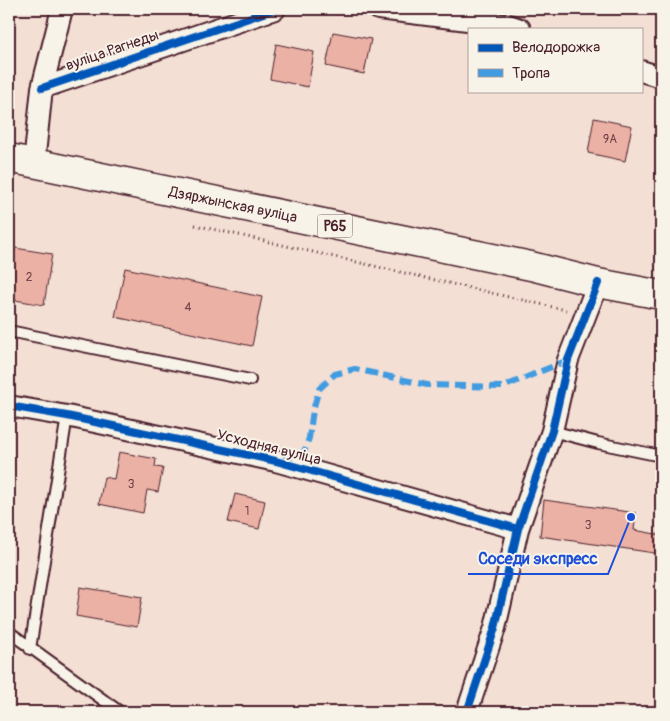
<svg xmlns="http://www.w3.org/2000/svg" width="670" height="721" viewBox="0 0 670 721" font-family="Pangolin,sans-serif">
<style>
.building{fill:#ebb1a5;stroke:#4a1f2b}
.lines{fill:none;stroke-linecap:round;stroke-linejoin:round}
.service-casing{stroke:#4a1f2b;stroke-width:14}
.minor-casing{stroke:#4a1f2b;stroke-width:24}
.primary-casing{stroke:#4a1f2b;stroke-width:31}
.path{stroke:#4a1f2b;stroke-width:3;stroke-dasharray:1 4;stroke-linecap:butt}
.service{stroke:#f7f3e8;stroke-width:10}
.minor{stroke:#f7f3e8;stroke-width:20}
.primary{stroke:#f7f3e8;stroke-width:28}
.quiet{stroke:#409be1;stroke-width:6;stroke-dasharray:12 6;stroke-linecap:butt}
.cycleway-casing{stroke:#f7f3e8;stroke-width:11}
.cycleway{stroke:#0057b8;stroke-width:8}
.labels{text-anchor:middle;stroke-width:4;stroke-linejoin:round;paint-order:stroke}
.number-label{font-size:12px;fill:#72444a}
.shield{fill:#f7f3e8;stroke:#7e5f64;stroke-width:1}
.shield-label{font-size:14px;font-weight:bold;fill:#4a1f2b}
.street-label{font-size:15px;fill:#4a1f2b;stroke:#f7f3e8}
.leader{fill:none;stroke:#1d4ed8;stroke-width:2}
.callout-dot{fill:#1d4ed8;stroke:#f7f3e8;stroke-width:2}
.callout-label{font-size:16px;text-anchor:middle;font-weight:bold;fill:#1d4ed8;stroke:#f7f3e8;stroke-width:4;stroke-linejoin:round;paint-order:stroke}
</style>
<rect width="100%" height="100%" fill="#f3dfd4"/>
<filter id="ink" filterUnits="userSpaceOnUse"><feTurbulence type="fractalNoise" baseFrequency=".02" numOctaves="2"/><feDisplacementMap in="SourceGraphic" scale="10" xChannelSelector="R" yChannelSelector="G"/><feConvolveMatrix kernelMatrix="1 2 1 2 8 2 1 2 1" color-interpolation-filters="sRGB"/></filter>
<g filter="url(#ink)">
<path class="building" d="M333 32 371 39 364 74 326 66Z
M276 44 314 52 308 87 270 79Z
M594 118 632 126 625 161 588 153Z
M9 247 52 254 44 305 9 299Z
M125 268 262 297 252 346 115 317Z
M119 452 156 459 155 467 163 468 158 492 147 490 143 513 99 504 104 477 114 479Z
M235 494 265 501 259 529 228 522Z
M544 500 636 513 634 530 661 535V554L540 536Z
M80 587 142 597 137 627 76 616Z"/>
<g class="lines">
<g class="service-casing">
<path id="service" d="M9 331 250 380
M552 431 598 443 661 456
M9 632 120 712
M30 649 67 416"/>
</g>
<g class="minor-casing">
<path id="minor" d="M379 9 508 25 520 29
M641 71 661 77
M42 88 275 9
M34 164 42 88 62 9
M9 406 67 416 276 461 518 529
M467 712 495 628 518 529 552 431 568 360 598 283"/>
</g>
<g class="primary-casing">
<g id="primary">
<path id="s1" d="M9 158 531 266 598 283 661 295"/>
</g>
</g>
<path class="path" d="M195 225 566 310"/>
<use href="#service" class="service"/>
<use href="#minor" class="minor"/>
<use href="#primary" class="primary"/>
<path class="quiet" d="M281 460 303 455 309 438 313 410 319 389 335 374 355 369 427 385 503 387 568 360"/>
<g class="cycleway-casing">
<path id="cycleway" d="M42 88 275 9
M9 406 67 416 276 461 518 529
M467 712 495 628 518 529 552 431 568 360 598 283"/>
</g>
<use href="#cycleway" class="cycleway"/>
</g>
</g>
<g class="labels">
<g class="number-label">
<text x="610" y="143">9А</text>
<text x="29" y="281">2</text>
<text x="188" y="311">4</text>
<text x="131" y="488">3</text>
<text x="247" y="515">1</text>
<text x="588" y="529">3</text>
</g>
<rect class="shield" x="317.5" y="214.5" width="35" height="23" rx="4"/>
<g class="shield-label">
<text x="335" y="231">Р65</text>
</g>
<g class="street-label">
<text transform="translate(112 50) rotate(-19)" y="5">вуліца Рагнеды</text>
<text dy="5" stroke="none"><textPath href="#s1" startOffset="229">Дзяржынская вуліца</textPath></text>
<text transform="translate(269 447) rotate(14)" y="5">Усходняя вуліца</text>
</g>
</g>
<path class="leader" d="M631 517L608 574H468"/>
<circle class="callout-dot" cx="631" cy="517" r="5"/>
<g class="callout-label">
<text x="538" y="564">Соседи экспресс</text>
</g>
<rect width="670" height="721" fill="none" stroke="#f7f3e8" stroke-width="30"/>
<rect x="15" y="15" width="640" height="691" fill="none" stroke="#4a1f2b" stroke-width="2" filter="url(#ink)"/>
<rect x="468" y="28" width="175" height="65" fill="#f7f3e8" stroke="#b29e9c"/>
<rect x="478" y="44" width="25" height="8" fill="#0057b8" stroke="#b29e9c"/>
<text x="512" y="52" font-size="15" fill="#4a1f2b">Велодорожка</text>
<rect x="478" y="69" width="25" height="8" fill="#409be1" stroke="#b29e9c"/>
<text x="512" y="78" font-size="15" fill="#4a1f2b">Тропа</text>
</svg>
